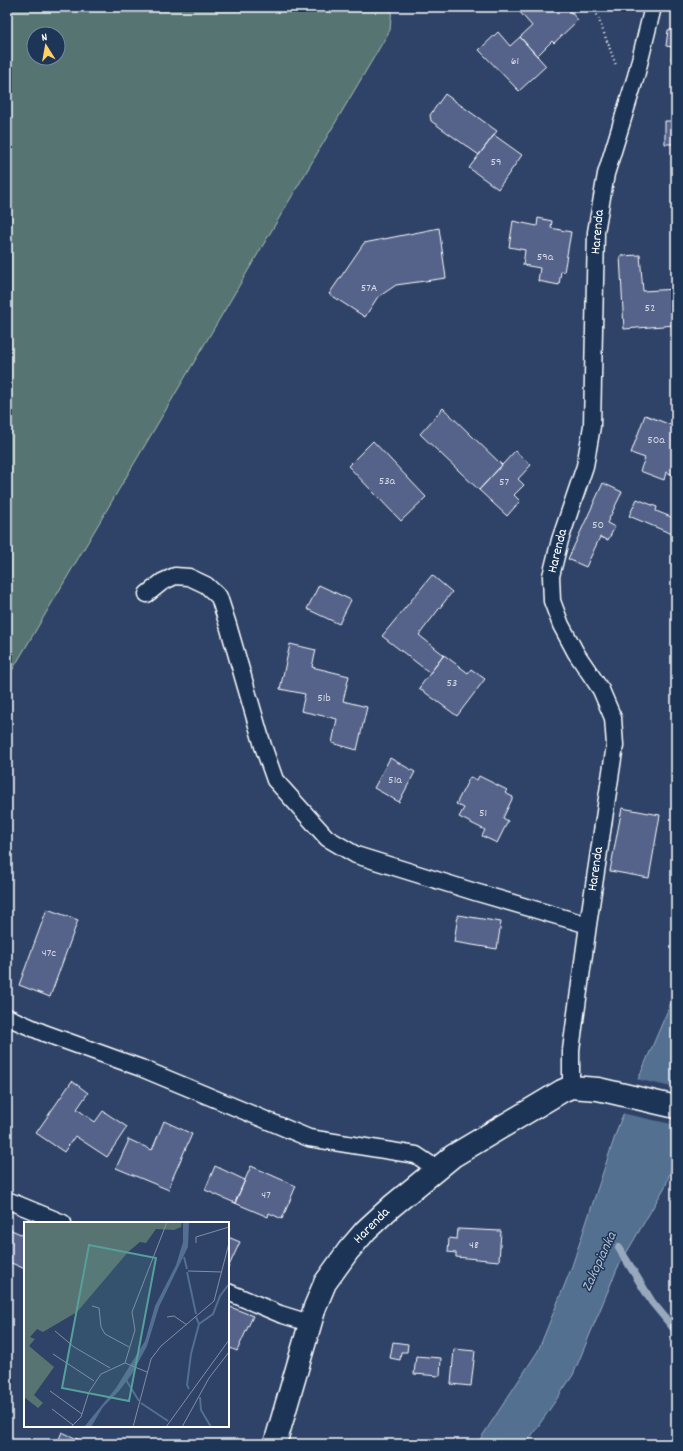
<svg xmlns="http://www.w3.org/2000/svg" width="683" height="1451" viewBox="0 0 683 1451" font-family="Dekko,sans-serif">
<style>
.green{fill:#577472;stroke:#abbab8;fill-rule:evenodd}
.water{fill:#536f91;stroke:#98a9bd}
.pier{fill:#2e4367}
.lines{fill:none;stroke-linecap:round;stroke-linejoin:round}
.stream{stroke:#98a9bd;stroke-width:8}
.building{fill:#54638b;stroke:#fff}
.service-casing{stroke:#fff;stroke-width:19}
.minor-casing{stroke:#fff;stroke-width:25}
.path{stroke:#fff;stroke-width:2.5;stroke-dasharray:1 3;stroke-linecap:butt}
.service{stroke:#1d3557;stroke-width:16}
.minor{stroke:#1d3557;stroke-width:22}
.labels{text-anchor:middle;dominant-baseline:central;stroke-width:3;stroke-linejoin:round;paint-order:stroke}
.number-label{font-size:12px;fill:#d4d8e2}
.street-label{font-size:14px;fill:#fff;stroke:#1d3557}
.water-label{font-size:15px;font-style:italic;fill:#b2bece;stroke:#1d3557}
.inset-river{fill:none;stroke:#536f91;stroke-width:2}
.inset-road{fill:none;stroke:#828ea4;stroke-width:1}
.view{fill:#579f9a;fill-opacity:0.15;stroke:#579f9a;stroke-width:2}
.inset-edge{fill:none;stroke:#fff;stroke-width:2}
</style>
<rect width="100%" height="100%" fill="#2e4367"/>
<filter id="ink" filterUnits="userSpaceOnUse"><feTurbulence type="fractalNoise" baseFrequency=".025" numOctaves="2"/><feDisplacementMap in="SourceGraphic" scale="8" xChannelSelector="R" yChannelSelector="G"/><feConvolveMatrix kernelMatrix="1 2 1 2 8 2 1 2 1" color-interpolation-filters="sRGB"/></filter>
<g filter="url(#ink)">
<path class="green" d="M 7,7 L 392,7 L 390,30 L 7,679 ZM 34,34 L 58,34 L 58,58 L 34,58 Z"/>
<path class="water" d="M 676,991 L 676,1152 L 666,1185 L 617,1269 L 573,1375 L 526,1444 L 477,1444 L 538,1351 L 571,1269 L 619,1124 Z"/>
<path class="pier" d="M 636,1079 L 676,1088 L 676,1125 L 621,1113 Z"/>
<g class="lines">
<path class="stream" d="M 619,1248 L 652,1302 L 676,1331"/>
</g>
<path class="building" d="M 523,7 L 548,7 L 549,8 L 551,7 L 566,7 L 578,20 L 554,43 L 552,41 L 537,56 L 520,37 L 532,26 L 519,11 Z
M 676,19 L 676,61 L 671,60 L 672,47 L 666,46 L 668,30 L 674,30 Z
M 498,32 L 510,46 L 520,37 L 546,66 L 519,91 L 479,50 Z
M 445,94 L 497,131 L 479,155 L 431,121 L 430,115 Z
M 665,121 L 676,121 L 676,144 L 665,144 Z
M 494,135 L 522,155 L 498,189 L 469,168 Z
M 538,218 L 552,221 L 551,228 L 571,232 L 564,272 L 561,271 L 559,285 L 538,281 L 540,268 L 523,265 L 525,250 L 509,247 L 513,221 L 537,226 Z
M 439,228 L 446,278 L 396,285 L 377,298 L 365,317 L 329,294 L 364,243 Z
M 640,255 L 643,291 L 676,289 L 676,325 L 624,329 L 620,256 Z
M 443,408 L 502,465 L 479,490 L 420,434 Z
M 645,415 L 676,427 L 676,476 L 666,472 L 664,480 L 640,471 L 645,458 L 631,453 Z
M 373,441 L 426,497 L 401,521 L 348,466 Z
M 515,451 L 531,465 L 518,479 L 524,485 L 514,495 L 520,501 L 507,516 L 479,490 Z
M 603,483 L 622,492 L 607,523 L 615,527 L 608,540 L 600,537 L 586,567 L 568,559 Z
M 637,499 L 657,507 L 656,511 L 676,519 L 676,523 L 672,534 L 629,516 Z
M 432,575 L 452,592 L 419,635 L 444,655 L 430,673 L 382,636 Z
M 319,585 L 351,600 L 339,624 L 307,609 Z
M 290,644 L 316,650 L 312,667 L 349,676 L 343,701 L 367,707 L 357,750 L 332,743 L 337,719 L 301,711 L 305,694 L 280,689 Z
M 444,655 L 468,673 L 471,669 L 485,679 L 457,716 L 419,688 Z
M 390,758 L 415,772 L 399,802 L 374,788 Z
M 479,776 L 507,790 L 505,793 L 513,797 L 503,818 L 508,821 L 497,843 L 482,836 L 485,830 L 459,817 L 464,808 L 456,804 L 470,777 L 477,780 Z
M 622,808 L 660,815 L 649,878 L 610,871 Z
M 47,909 L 78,920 L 50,997 L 19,985 Z
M 458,915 L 501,922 L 497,949 L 454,942 Z
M 72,1081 L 88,1093 L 77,1109 L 95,1122 L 103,1111 L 127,1127 L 107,1157 L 75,1136 L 64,1152 L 36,1133 Z
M 164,1121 L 192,1134 L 170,1184 L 169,1190 L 116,1168 L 128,1142 L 128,1139 L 152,1150 Z
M 215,1166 L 245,1180 L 235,1203 L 205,1190 Z
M 251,1166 L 296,1186 L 282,1219 L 269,1213 L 268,1217 L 235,1203 Z
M 7,1228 L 25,1236 L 25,1269 L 7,1261 Z
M 458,1229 L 501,1231 L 499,1261 L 456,1257 L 456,1253 L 448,1252 L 449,1238 L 457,1239 Z
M 676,1230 L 676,1244 L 670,1241 Z
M 228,1237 L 240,1242 L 228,1268 Z
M 228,1306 L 253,1316 L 237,1351 L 228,1347 Z
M 393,1342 L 408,1344 L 407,1352 L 401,1352 L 400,1360 L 390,1358 Z
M 454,1349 L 475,1351 L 471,1386 L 451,1384 Z
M 416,1356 L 441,1358 L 440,1376 L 414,1374 Z
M 62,1432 L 88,1444 L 57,1444 Z"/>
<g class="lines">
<g class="service-casing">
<path id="service" d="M 147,594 L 162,582 L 175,576 L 189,577 L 206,585 L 219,597 L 228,625 L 263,746 L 275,780 L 327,838 L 356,855 L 475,892 L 588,925
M 7,1017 L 44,1033 L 141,1068 L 309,1138 L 416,1155 L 437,1169
M 571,1087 L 571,1050 L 588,925 L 615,745 L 613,718 L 601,690 L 576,653 L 561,625 L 552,601 L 551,576 L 560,540 L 585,466 L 592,426 L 596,232 L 606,174 L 636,76 L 653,7
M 7,1200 L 63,1223
M 228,1292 L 280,1314 L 309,1323"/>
</g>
<g class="minor-casing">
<path id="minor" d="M 275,1444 L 315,1307 L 325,1283 L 348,1251 L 366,1230 L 392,1206 L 453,1156 L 562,1091 L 571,1087 L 598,1089 L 676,1107"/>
</g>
<path class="path" d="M 594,7 L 616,65"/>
<use href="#service" class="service"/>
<use href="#minor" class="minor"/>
</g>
</g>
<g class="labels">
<g class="number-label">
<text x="515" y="61">61</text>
<text x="496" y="162">59</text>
<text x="545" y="257">59a</text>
<text x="369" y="288">57A</text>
<text x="650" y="308">52</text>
<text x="656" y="440">50a</text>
<text x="387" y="481">53a</text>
<text x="504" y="482">57</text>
<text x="598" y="525">50</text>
<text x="452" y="683">53</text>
<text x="324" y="698">51b</text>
<text x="395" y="780">51a</text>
<text x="483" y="813">51</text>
<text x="49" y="953">47c</text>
<text x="266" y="1195">47</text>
<text x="474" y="1245">48</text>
</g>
<g class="street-label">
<text transform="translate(598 232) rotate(-85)">Harenda</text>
<text transform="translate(558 551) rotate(-76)">Harenda</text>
<text transform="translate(596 869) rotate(-82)">Harenda</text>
<text transform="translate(372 1226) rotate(-45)">Harenda</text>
</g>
<g class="water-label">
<text transform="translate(600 1262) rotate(-65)">Zakopianka</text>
</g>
</g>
<g transform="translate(24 1222)">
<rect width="205" height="205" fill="#2e4367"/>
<path d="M 0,0 L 158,0 L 157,5 L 150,8 L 132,7 L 122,21 L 116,20 L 104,30 L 53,90 L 19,110 L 13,107 L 6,115 L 11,117 L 5,124 L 30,145 L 10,173 L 19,181 L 14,186 L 0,175 Z" fill="#577472"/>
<path d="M 159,0 L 165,0 L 164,25 L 135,85 L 123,124 L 108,152 L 95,169 L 79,185 L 67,205 L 60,205 L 92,166 L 121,119 L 131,84 L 152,43 L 159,20 Z" fill="#536f91"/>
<path class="inset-river" d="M 160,35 L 163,47M 163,50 L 172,92M 175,102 L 189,92 L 196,74 L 205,62M 102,158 L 115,179M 165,167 L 163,163 L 167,132 L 175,102 L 172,95M 176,175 L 177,188 L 187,205M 117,181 L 144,199"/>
<path class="inset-road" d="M 172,21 L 172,15 L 205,5M 164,49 L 198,50M 68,84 L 75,86 L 77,105 L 81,112 L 105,125M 143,95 L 150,94 L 163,103M 31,109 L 50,125 L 86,146M 29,132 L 70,159M 101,141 L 111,108 L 108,90 L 143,0M 26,169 L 58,192M 28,187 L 49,203M 47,205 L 57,195 L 65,170 L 77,152 L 101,141 L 123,150M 109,205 L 127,137 L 137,124 L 190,79 L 205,21M 142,205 L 205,118M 158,205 L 185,156 L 205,130"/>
<path class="view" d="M 65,23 L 132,36 L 105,179 L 38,166 Z"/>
<rect width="205" height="205" class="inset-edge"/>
</g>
<rect width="683" height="1451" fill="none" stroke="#1d3557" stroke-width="24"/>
<rect x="12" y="12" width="659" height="1427" fill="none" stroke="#fff" stroke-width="1.5" filter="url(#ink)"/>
<g transform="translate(46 46) rotate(349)"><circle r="19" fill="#1d3557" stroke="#77869a"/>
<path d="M0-3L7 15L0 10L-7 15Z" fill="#ffd166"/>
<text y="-6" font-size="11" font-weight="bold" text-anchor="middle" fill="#ffffff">N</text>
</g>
</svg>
